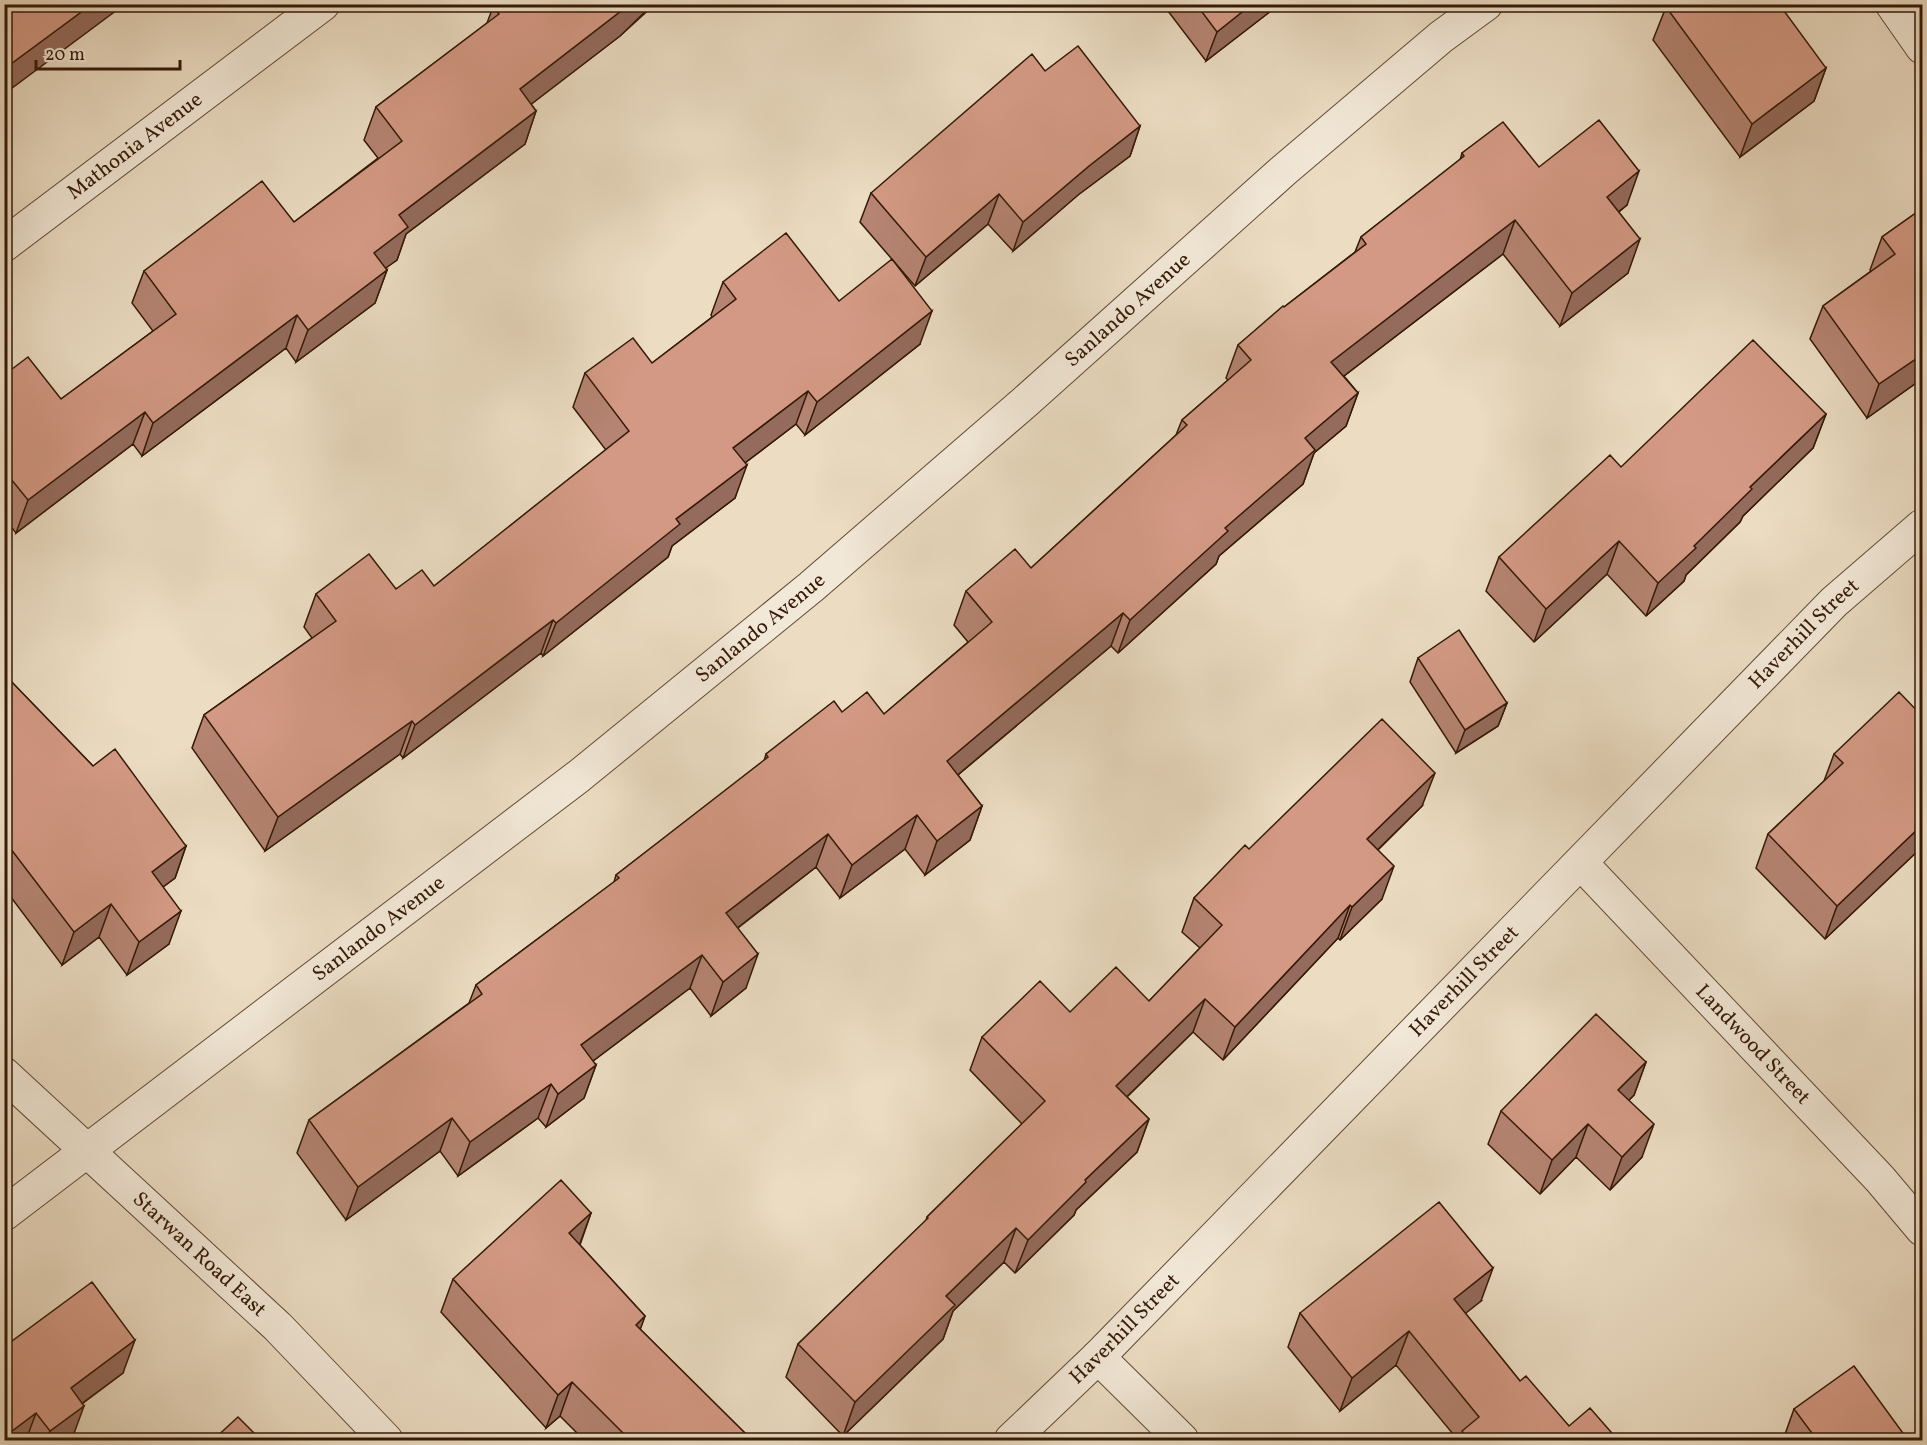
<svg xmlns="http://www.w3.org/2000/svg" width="1927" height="1445" viewBox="0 0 1927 1445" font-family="Vollkorn,serif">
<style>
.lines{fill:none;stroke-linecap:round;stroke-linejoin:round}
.minor-casing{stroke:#624a36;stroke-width:35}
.minor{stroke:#f2e8d7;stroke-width:33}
.wall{fill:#b58472;stroke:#351a07;stroke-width:1.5}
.shaded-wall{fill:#946b5c;stroke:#351a07;stroke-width:1.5}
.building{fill:#d39984;stroke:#351a07;stroke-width:1.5}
.labels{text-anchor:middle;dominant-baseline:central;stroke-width:5;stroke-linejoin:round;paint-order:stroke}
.street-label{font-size:21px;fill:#351a07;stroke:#f2e8d7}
</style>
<rect width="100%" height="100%" fill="#ebdcc2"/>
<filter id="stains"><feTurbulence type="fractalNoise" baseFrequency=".00333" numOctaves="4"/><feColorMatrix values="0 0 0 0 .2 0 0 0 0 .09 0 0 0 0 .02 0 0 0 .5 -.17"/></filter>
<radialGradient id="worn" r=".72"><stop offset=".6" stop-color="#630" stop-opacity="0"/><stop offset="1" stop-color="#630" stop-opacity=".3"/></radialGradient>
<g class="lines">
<g class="minor-casing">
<g id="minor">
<path d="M 1892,4 L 1922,47"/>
<path id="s1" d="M 4,245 L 323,4"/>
<path id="s2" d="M 1581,863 L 1880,1179 L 1922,1229"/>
<path id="s3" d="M 4,1074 L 278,1327 L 386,1440"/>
<path id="s4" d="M 4,1214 L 579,776 L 811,587 L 1025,402 L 1283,171 L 1441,37 L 1486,4"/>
<path d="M 1098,1357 L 1182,1440"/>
<path id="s5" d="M 1011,1440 L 1098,1357 L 1834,602 L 1922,526"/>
</g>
</g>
<use href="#minor" class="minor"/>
</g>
<path class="wall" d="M 1170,4 L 1280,4 L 1206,61 L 1168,11 Z
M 653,6 L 620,36 L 531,104 L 536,111 L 525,144 L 406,234 L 397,260 L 385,268 L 387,270 L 375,303 L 296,362 L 286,348 L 142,456 L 133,444 L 16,533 L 4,518 L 4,375 L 61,399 L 153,331 L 132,303 L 144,271 L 294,222 L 378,158 L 364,140 L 376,107 L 487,23 L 493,7 Z
M 1666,7 L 1826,68 L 1814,101 L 1740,157 L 1653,40 Z
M 1140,126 L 1130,156 L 1078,195 L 1013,251 L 988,224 L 915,286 L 860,222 L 871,193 Z
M 1462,153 L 1539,167 L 1627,205 L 1619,212 L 1628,273 L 1560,326 L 1503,254 L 1344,376 L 1358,393 L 1346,426 L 1314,453 L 1303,484 L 1219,556 L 1216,564 L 1118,653 L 1111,646 L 958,775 L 982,806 L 970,840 L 925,875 L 905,849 L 840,898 L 816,867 L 738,928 L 746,988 L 711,1016 L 690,988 L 593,1061 L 596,1065 L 584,1098 L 546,1127 L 538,1118 L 458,1176 L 440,1151 L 346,1220 L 297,1153 L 309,1120 L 469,1003 L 476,985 L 614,882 L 616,875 L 764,761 L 766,754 L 842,712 L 884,714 L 968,642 L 954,625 L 966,591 L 1031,568 L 1176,435 L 1182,420 L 1228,380 L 1226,378 L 1238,345 L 1284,307 L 1355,252 L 1361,237 L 1460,160 Z
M 1923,208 L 1923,378 L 1867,418 L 1810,339 L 1823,306 L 1871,271 L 1870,270 L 1882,237 Z
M 723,282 L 839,301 L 920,344 L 805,435 L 796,424 L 745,463 L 735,498 L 672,546 L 668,557 L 543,656 L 541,653 L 403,758 L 400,754 L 265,851 L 192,748 L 204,715 L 312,638 L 304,627 L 316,594 L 434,586 L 606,450 L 573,407 L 585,373 L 652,363 L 712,317 L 711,315 Z
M 1826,414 L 1813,448 L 1743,516 L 1740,522 L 1686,575 L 1684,581 L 1646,616 L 1607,574 L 1534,642 L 1486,591 L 1499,557 L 1621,467 Z
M 1418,658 L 1507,703 L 1498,726 L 1456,753 L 1410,682 Z
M 4,674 L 93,766 L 186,846 L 175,878 L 163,887 L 169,944 L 127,975 L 99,937 L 62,965 L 4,888 Z
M 1923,717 L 1923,846 L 1825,939 L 1756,868 L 1768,834 L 1824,781 L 1834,754 Z
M 1422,806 L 1378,850 L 1382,899 L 1340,940 L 1338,938 L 1223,1060 L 1193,1032 L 1127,1097 L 1149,1119 L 1137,1152 L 1076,1210 L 1074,1215 L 1015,1273 L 1004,1262 L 953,1311 L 943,1339 L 843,1436 L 786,1377 L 798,1344 L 926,1221 L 927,1217 L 1022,1124 L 970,1070 L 982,1037 L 1070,1012 L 1149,1001 L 1200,948 L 1182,932 L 1194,898 L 1249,849 Z
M 1923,1005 L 1923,1022 L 1918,1017 Z
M 1646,1062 L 1634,1095 L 1629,1100 L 1642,1157 L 1610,1190 L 1576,1157 L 1540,1194 L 1488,1144 L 1501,1111 Z
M 591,1213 L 580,1245 L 645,1316 L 640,1329 L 752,1440 L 584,1440 L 560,1416 L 546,1428 L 441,1312 L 453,1279 Z
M 1481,1301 L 1465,1313 L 1520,1381 L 1569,1426 L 1618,1440 L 1458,1440 L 1396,1365 L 1340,1411 L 1288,1347 L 1300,1313 Z
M 4,1347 L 123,1373 L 82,1404 L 72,1439 L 70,1440 L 4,1440 Z
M 1794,1409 L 1908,1440 L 1783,1440 Z"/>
<path class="shaded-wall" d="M 92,4 L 125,4 L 4,94 L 4,69 Z
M 630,4 L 653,4 L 620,36 L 508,122 L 520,89 Z
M 1252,4 L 1280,4 L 1206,61 L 1217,32 Z
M 1826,68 L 1814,101 L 1740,157 L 1752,124 Z
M 536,111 L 525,144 L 406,234 L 397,260 L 362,285 L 374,253 L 399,215 Z
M 1140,126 L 1130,156 L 1078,195 L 1013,251 L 1023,222 L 1089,166 Z
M 1639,171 L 1627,205 L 1595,230 L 1607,197 Z
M 999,194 L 988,224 L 915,286 L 926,257 Z
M 1515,220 L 1503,254 L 1319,395 L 1331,362 Z
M 1640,239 L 1628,273 L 1560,326 L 1572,293 Z
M 387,270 L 375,303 L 296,362 L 308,330 Z
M 932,311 L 920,344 L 805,435 L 817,402 Z
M 297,315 L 286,348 L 142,456 L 153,423 Z
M 1923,354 L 1923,378 L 1867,418 L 1879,384 Z
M 808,391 L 796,424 L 721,481 L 733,448 Z
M 1358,393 L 1346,426 L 1314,453 L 1303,484 L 1219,556 L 1216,564 L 1118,653 L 1130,620 L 1225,528 L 1305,438 Z
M 145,412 L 133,444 L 16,533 L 28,500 Z
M 1826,414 L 1813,448 L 1743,516 L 1740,522 L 1686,575 L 1684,581 L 1646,616 L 1658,583 L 1750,487 Z
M 747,465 L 735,498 L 672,546 L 668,557 L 543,656 L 556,623 L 676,519 Z
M 11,479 L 4,497 L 4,484 Z
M 1619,541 L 1607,574 L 1534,642 L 1546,609 Z
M 1123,613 L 1111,646 L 935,794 L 947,761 Z
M 553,620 L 541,653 L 403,758 L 415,725 Z
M 1507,703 L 1498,726 L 1456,753 L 1465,730 Z
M 412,721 L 400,754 L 265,851 L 278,817 Z
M 1435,773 L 1422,806 L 1355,872 L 1367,839 Z
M 982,806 L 970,840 L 925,875 L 937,841 Z
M 917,815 L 905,849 L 840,898 L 852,865 Z
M 1923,824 L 1923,846 L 1825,939 L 1837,906 Z
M 828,834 L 816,867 L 714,946 L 726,913 Z
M 186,846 L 175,878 L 140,904 L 152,872 Z
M 1394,866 L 1382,899 L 1340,940 L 1352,907 Z
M 111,904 L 99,937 L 62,965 L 74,932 Z
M 1350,905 L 1338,938 L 1223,1060 L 1235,1027 Z
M 181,911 L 169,944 L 127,975 L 139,942 Z
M 758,954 L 746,988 L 711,1016 L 723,982 Z
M 702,955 L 690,988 L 569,1079 L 581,1045 Z
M 1205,999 L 1193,1032 L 1104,1119 L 1116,1086 Z
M 1646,1062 L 1634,1095 L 1606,1123 L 1618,1090 Z
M 596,1065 L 584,1098 L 546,1127 L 558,1094 Z
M 551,1084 L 538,1118 L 458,1176 L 470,1142 Z
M 452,1118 L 440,1151 L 346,1220 L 358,1187 Z
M 1149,1119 L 1137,1152 L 1076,1210 L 1074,1215 L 1015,1273 L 1028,1240 L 1085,1180 Z
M 1588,1124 L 1576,1157 L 1540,1194 L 1552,1160 Z
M 1654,1124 L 1642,1157 L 1610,1190 L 1622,1157 Z
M 591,1213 L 579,1246 L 569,1233 Z
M 1016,1228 L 1004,1262 L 953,1311 L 943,1339 L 843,1436 L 855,1402 L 946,1296 Z
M 1493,1268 L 1481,1301 L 1442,1332 L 1454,1299 Z
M 645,1316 L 633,1350 L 636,1325 Z
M 1409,1331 L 1396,1365 L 1340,1411 L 1352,1378 Z
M 135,1340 L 123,1373 L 58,1421 L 71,1388 Z
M 572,1382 L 560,1416 L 546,1428 L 558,1395 Z
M 84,1406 L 72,1439 L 70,1440 L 46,1440 L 50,1431 Z
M 36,1413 L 26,1440 L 6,1440 L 8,1434 Z"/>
<path class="building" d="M 4,4 L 92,4 L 4,69 Z
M 496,4 L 630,4 L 520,89 L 536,111 L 399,215 L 408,227 L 374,253 L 387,270 L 308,330 L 297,315 L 153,423 L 145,412 L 28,500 L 11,479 L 4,484 L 4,375 L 28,357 L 61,399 L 176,314 L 144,271 L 262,181 L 294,222 L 402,141 L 376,107 L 499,14 L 493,7 Z
M 1196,4 L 1252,4 L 1217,32 Z
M 1668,4 L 1779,4 L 1826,68 L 1752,124 L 1666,7 Z
M 1078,46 L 1140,126 L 1089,166 L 1023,222 L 999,194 L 926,257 L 871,193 L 1032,54 L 1045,71 Z
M 1599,120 L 1639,171 L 1607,197 L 1640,239 L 1572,293 L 1515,220 L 1331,362 L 1358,393 L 1305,438 L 1315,450 L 1225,528 L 1228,531 L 1130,620 L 1123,613 L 947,761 L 982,806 L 937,841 L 917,815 L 852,865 L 828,834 L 726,913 L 758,954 L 723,982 L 702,955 L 581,1045 L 596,1065 L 558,1094 L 551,1084 L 470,1142 L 452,1118 L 358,1187 L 309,1120 L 482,994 L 476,985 L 619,878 L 616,875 L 768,757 L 766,754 L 834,701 L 842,712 L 867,692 L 884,714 L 992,622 L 966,591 L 1015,549 L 1031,568 L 1187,425 L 1182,420 L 1251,360 L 1238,345 L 1283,306 L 1284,307 L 1366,244 L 1361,237 L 1464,156 L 1462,153 L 1503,122 L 1539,167 Z
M 1923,208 L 1923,354 L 1879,384 L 1823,306 L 1895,254 L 1882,237 Z
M 786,233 L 839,301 L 892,259 L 932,311 L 817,402 L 808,391 L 733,448 L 747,465 L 676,519 L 680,524 L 556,623 L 553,620 L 415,725 L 412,721 L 278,817 L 204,715 L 336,621 L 316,594 L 369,554 L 396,589 L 422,570 L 434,586 L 629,431 L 585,373 L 633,338 L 652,363 L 736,299 L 723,282 Z
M 1753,340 L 1826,414 L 1750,487 L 1752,489 L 1694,546 L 1696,548 L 1658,583 L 1619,541 L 1546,609 L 1499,557 L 1610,455 L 1621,467 Z
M 1459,630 L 1507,703 L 1465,730 L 1418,658 Z
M 4,674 L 93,766 L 115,749 L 186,846 L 152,872 L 181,911 L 139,942 L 111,904 L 74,932 L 4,840 Z
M 1899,692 L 1923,717 L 1923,824 L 1837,906 L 1768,834 L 1843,763 L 1834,754 Z
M 1382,719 L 1435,773 L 1367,839 L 1394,866 L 1352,907 L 1350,905 L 1235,1027 L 1205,999 L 1116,1086 L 1149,1119 L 1085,1180 L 1086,1182 L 1028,1240 L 1016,1228 L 946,1296 L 955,1305 L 855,1402 L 798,1344 L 928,1218 L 927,1217 L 1045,1101 L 982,1037 L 1040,981 L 1070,1012 L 1116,967 L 1149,1001 L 1222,925 L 1194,898 L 1245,845 L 1249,849 Z
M 1596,1014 L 1646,1062 L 1618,1090 L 1654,1124 L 1622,1157 L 1588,1124 L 1552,1160 L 1501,1111 Z
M 561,1180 L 591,1213 L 569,1233 L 645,1316 L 636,1325 L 752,1440 L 630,1440 L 572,1382 L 558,1395 L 453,1279 Z
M 1439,1202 L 1493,1268 L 1454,1299 L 1520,1381 L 1526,1376 L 1569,1426 L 1590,1408 L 1618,1440 L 1470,1440 L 1462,1431 L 1479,1417 L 1409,1331 L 1352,1378 L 1300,1313 Z
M 92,1282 L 135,1340 L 71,1388 L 84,1406 L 50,1431 L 36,1413 L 8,1434 L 4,1430 L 4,1347 Z
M 1854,1366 L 1908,1440 L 1817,1440 L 1794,1409 Z
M 238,1417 L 261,1440 L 213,1440 Z"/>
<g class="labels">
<g class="street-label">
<text stroke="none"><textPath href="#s1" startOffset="164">Mathonia Avenue</textPath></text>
<text stroke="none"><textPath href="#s4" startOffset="1443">Sanlando Avenue</textPath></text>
<text stroke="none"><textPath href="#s4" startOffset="957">Sanlando Avenue</textPath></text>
<text stroke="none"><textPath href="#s5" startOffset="1131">Haverhill Street</textPath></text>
<text stroke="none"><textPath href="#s4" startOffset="471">Sanlando Avenue</textPath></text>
<text stroke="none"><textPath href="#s5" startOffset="645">Haverhill Street</textPath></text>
<text stroke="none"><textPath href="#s2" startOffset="250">Landwood Street</textPath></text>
<text stroke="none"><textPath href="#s3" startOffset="266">Starwan Road East</textPath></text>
<text stroke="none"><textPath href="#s5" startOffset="159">Haverhill Street</textPath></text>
</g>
</g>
<rect width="1927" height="1445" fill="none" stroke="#ebdcc2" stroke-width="24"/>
<rect x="6" y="6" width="1915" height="1433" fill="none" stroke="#351a07" stroke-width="3"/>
<rect x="12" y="12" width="1903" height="1421" fill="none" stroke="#351a07" stroke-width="1.5"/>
<path d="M36 60v9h144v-9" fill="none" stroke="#351a07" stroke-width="3"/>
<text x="45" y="60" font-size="18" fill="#351a07" stroke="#f2e8d7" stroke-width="4.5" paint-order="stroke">20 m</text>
<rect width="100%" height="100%" filter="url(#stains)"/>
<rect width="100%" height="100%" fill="url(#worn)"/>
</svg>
